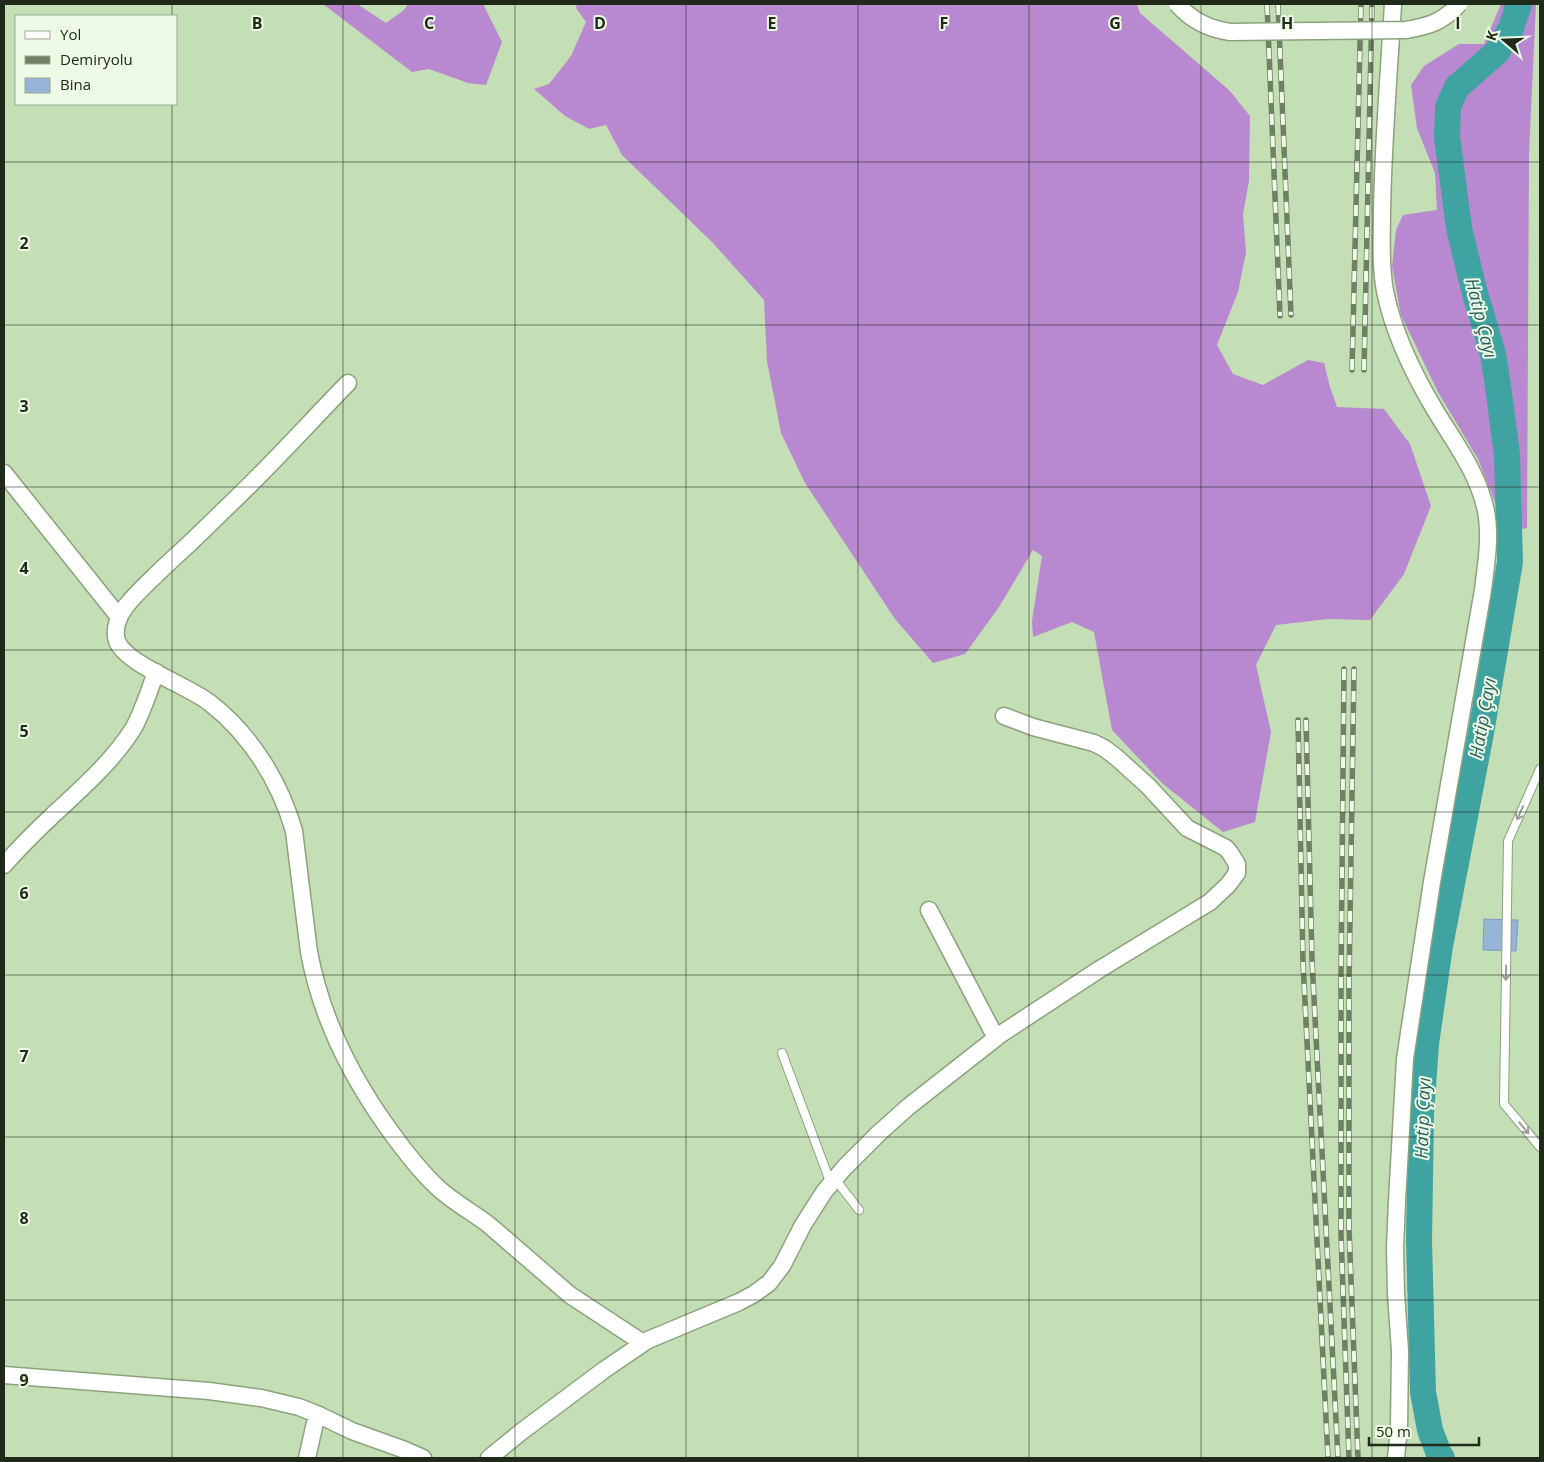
<svg xmlns="http://www.w3.org/2000/svg" width="1544" height="1462" viewBox="0 0 1544 1462" font-family="'Open Sans',sans-serif">
<style>
.forest{fill:#b888d0}
.lines{fill:none;stroke-linecap:round;stroke-linejoin:round}
.river{stroke:#3fa3a2;stroke-width:26}
.building{fill:#96b3d8;stroke:#809dc0}
.lane-casing{stroke:#8ba37c;stroke-width:10}
.street-casing{stroke:#8ba37c;stroke-width:19}
.lane{stroke:#fff;stroke-width:8}
.street{stroke:#fff;stroke-width:16}
.rail-casing{stroke:#6f8064;stroke-width:5.5}
.rail{stroke:#edfae5;stroke-width:4;stroke-dasharray:11;stroke-linecap:butt}
.street-bridge-casing{stroke:#8ba37c;stroke-width:19;stroke-linecap:butt}
.street-bridge{stroke:#fff;stroke-width:16}
.oneway{stroke:#9b9f98}
.grid{fill:none;stroke:#202a1a;stroke-width:1;stroke-opacity:0.55}
.labels{text-anchor:middle;dominant-baseline:central;stroke-width:4;stroke-linejoin:round;paint-order:stroke}
.water-label{font-size:18px;font-style:italic;fill:#28605f;stroke:#edfae5}
.grid-label{font-size:16px;text-anchor:middle;font-weight:bold;fill:#202a1a;stroke:#edfae5;stroke-width:4;stroke-linejoin:round;paint-order:stroke}
</style>
<rect width="100%" height="100%" fill="#c4deb5"/>
<path class="forest" d="M 323,4 L 357,4 L 386,23 L 404,10 L 408,4 L 483,4 L 502,42 L 486,85 L 468,83 L 429,69 L 412,72 Z
M 577,4 L 1137,4 L 1140,13 L 1230,91 L 1250,116 L 1249,181 L 1243,214 L 1246,252 L 1238,292 L 1217,345 L 1233,374 L 1263,385 L 1308,360 L 1324,363 L 1330,387 L 1337,407 L 1384,409 L 1410,444 L 1431,506 L 1404,574 L 1370,620 L 1328,619 L 1276,625 L 1256,665 L 1271,732 L 1255,822 L 1223,832 L 1162,783 L 1112,730 L 1094,632 L 1072,622 L 1033,637 L 1032,621 L 1042,556 L 1033,550 L 999,607 L 965,654 L 933,663 L 895,619 L 805,483 L 781,433 L 767,361 L 764,300 L 712,242 L 622,155 L 606,125 L 589,129 L 565,116 L 534,89 L 549,84 L 571,56 L 586,22 L 576,8 Z
M 1501,4 L 1536,4 L 1529,153 L 1527,528 L 1516,530 L 1501,517 L 1478,459 L 1438,392 L 1401,315 L 1392,267 L 1396,230 L 1403,215 L 1437,210 L 1435,173 L 1417,128 L 1411,85 L 1424,66 L 1459,44 L 1484,44 Z"/>
<g class="lines">
<path class="river" d="M 1442,1458 L 1439,1454 L 1430,1430 L 1423,1392 L 1419,1240 L 1421,1114 L 1426,1044 L 1440,946 L 1481,733 L 1510,562 L 1507,455 L 1498,386 L 1493,354 L 1474,290 L 1459,228 L 1447,137 L 1448,107 L 1457,87 L 1497,52 L 1511,28 L 1519,4"/>
</g>
<path class="building" d="M 1484,919 L 1518,920 L 1516,951 L 1483,950 Z"/>
<g class="lines">
<g class="lane-casing">
<path id="lane" d="M 1540,769 L 1508,841 L 1504,1104 L 1540,1147
M 782,1053 L 831,1184
M 835,1179 L 859,1210"/>
</g>
<g class="street-casing">
<path id="street" d="M 1393,4 C 1389,73 1383,143 1382,212 C 1382,238 1380,265 1385,291 C 1393,331 1414,375 1435,410 C 1454,442 1478,472 1486,511 C 1491,537 1486,564 1483,590 L 1432,882 L 1405,1059 L 1397,1201 L 1395,1248 L 1396,1293 L 1400,1351 L 1399,1428 L 1396,1458
M 348,383 C 307,425 267,470 224,510 C 204,530 184,549 163,568 C 151,580 137,592 126,606 C 119,615 113,629 117,641 C 125,664 189,686 210,703 C 251,735 280,782 294,831 L 309,952 C 321,1017 350,1075 388,1128 C 403,1149 418,1169 437,1187 C 453,1202 472,1212 489,1225 L 570,1295 L 643,1343
M 4,473 L 119,617
M 4,865 C 19,848 36,831 52,816 C 81,789 112,762 133,729 C 143,711 149,691 156,672
M 929,910 L 996,1038
M 4,1375 L 209,1391 L 261,1398 L 299,1407 L 319,1415 L 352,1431 L 405,1450 L 423,1458
M 307,1458 L 317,1414
M 489,1458 L 521,1432 L 604,1370 L 648,1340 L 739,1302 L 754,1294 L 769,1283 L 782,1266 L 803,1225 L 824,1192 L 844,1168 L 879,1133 L 908,1107 L 1001,1034 L 1100,969 L 1210,902 L 1228,885 L 1237,873 L 1237,864 L 1230,853 L 1226,848 L 1187,828 L 1148,786 L 1116,757 L 1104,748 L 1094,743 L 1033,727 L 1004,716"/>
</g>
<use href="#lane" class="lane"/>
<use href="#street" class="street"/>
<g class="rail-casing">
<path id="rail" d="M 1267,4 L 1280,316
M 1278,4 L 1291,315
M 1352,370 L 1361,4
M 1364,370 L 1372,4
M 1344,669 L 1341,977 L 1341,1235 L 1349,1458
M 1354,669 L 1349,984 L 1349,1228 L 1358,1458
M 1298,720 L 1303,962 L 1328,1458
M 1306,720 L 1312,960 L 1338,1458"/>
</g>
<use href="#rail" class="rail"/>
<g class="street-bridge-casing">
<path id="street-bridge" d="M 1177,4 C 1191,20 1209,29 1230,32 L 1406,30 C 1429,26 1443,22 1459,4"/>
</g>
<use href="#street-bridge" class="street-bridge"/>
</g>
<defs><path id="oneway-shaft" d="M-6 0H5M1.5-3L5.5 0L1.5 3" fill="none" stroke-width="1.6" stroke-linecap="round" stroke-linejoin="round" transform="scale(1.25)"/></defs>
<g class="oneway">
<use href="#oneway-shaft" transform="translate(1520 813) rotate(114)"/>
<use href="#oneway-shaft" transform="translate(1506 973) rotate(91)"/>
<use href="#oneway-shaft" transform="translate(1524 1128) rotate(50)"/>
</g>
<path class="grid" d="M 172,4 L 172,16M 343,4 L 343,1458M 515,4 L 515,1458M 686,4 L 686,1458M 858,4 L 858,1458M 1029,4 L 1029,1458M 1201,4 L 1201,1458M 1372,4 L 1372,1458M 172,104 L 172,1458M 4,162 L 1540,162M 4,325 L 1540,325M 4,487 L 1540,487M 4,650 L 1540,650M 4,812 L 1540,812M 4,975 L 1540,975M 4,1137 L 1540,1137M 4,1300 L 1540,1300"/>
<g class="labels">
<g class="water-label">
<text transform="translate(1482 318) rotate(76)">Hatip Çayı</text>
<text transform="translate(1482 718) rotate(-80)">Hatip Çayı</text>
<text transform="translate(1422 1118) rotate(-88)">Hatip Çayı</text>
</g>
</g>
<g class="grid-label">
<text x="257" y="29">B</text>
<text x="429" y="29">C</text>
<text x="600" y="29">D</text>
<text x="772" y="29">E</text>
<text x="944" y="29">F</text>
<text x="1115" y="29">G</text>
<text x="1287" y="29">H</text>
<text x="1458" y="29">I</text>
<text x="24" y="249">2</text>
<text x="24" y="412">3</text>
<text x="24" y="574">4</text>
<text x="24" y="737">5</text>
<text x="24" y="899">6</text>
<text x="24" y="1062">7</text>
<text x="24" y="1224">8</text>
<text x="24" y="1386">9</text>
</g>
<rect width="1544" height="1462" fill="none" stroke="#202a1a" stroke-width="10"/>
<rect x="15" y="15" width="162" height="90" fill="#edfae5" stroke="#9ba794"/>
<rect x="25" y="31" width="25" height="8" fill="#ffffff" stroke="#9ba794"/>
<text x="60" y="40" font-size="15" fill="#202a1a">Yol</text>
<rect x="25" y="56" width="25" height="8" fill="#6f8064" stroke="#9ba794"/>
<text x="60" y="65" font-size="15" fill="#202a1a">Demiryolu</text>
<rect x="25" y="78" width="25" height="15" fill="#96b3d8" stroke="#9ba794"/>
<text x="60" y="90" font-size="15" fill="#202a1a">Bina</text>
<g transform="translate(1504 40) rotate(289)" stroke="#edfae5" stroke-width="4" paint-order="stroke">
<path d="M0-4L9 19L0 12L-9 19Z" fill="#202a1a"/>
<text y="-8" font-size="14" font-weight="bold" text-anchor="middle" fill="#202a1a">K</text>
</g>
<path d="M1369 1437v8h110v-8" fill="none" stroke="#202a1a" stroke-width="2.5"/>
<text x="1376" y="1437" font-size="15" fill="#202a1a" stroke="#edfae5" stroke-width="4" paint-order="stroke">50 m</text>
</svg>
